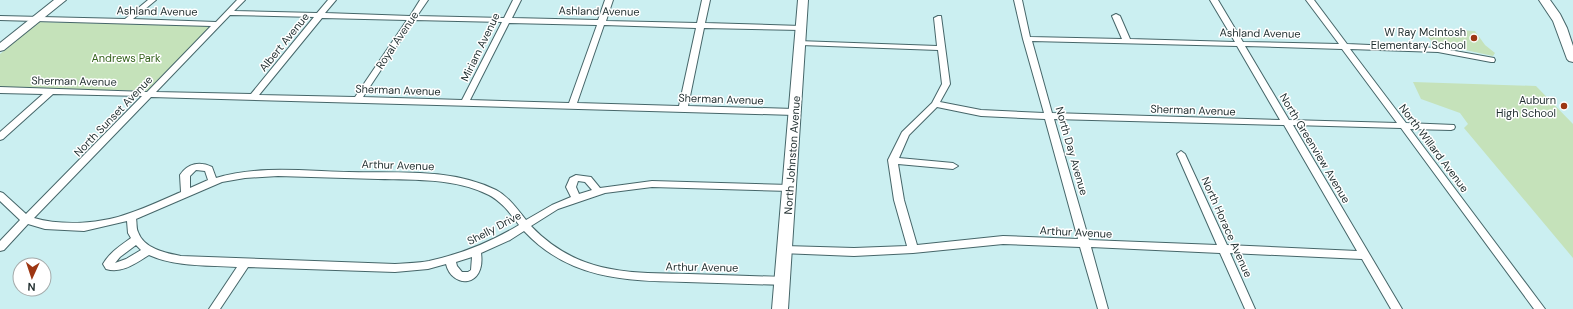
<svg xmlns="http://www.w3.org/2000/svg" width="1573" height="309" viewBox="0 0 1573 309" font-family="'DM Sans',sans-serif">
<style>
.green{fill:#c5e2ba}
.lines{fill:none;stroke-linecap:round;stroke-linejoin:round}
.street-casing{stroke:#466669;stroke-width:2}
.secondary-casing{stroke:#466669;stroke-width:2}
.street{fill:#fff;fill-rule:evenodd}
.secondary{fill:#fff;fill-rule:evenodd}
.poi-dot{fill:#9d3612;stroke:#fff;stroke-width:1.5}
.labels{text-anchor:middle;dominant-baseline:central;stroke-width:3;stroke-linejoin:round;paint-order:stroke}
.street-label{font-size:11px;fill:#1f2d2e;stroke:#fff}
.poi-label{font-size:11px;fill:#1f2d2e;stroke:#fff;text-anchor:end}
.park-label{font-size:11px;fill:#36631e;stroke:#fff}
</style>
<rect width="100%" height="100%" fill="#cbeff1"/>
<path class="green" d="M 39,22 L 207,26 L 209,28 L 149,89 L 146,91 L 0,88 L 0,54 Z
M 1456,30 L 1475,31 L 1485,45 L 1495,53 L 1493,56 L 1433,43 L 1428,37 L 1459,37 Z
M 1413,82 L 1536,86 L 1573,124 L 1573,258 L 1464,128 L 1468,124 L 1460,113 L 1421,99 Z"/>
<g class="lines">
<g class="street-casing">
<path id="street" d="M 148,0 L 156,0 L 133,19 L 216,22 L 237,0 L 245,0 L 234,11 L 317,13 L 328,0 L 336,0 L 325,13 L 410,16 L 420,0 L 428,0 L 417,16 L 504,18 L 513,0 L 521,0 L 512,18 L 598,20 L 605,0 L 613,0 L 606,21 L 697,23 L 702,0 L 710,0 L 705,23 L 801,26 L 805,28 L 801,30 L 704,28 L 688,106 L 794,109 L 798,112 L 794,115 L 151,97 L 34,218 C 62,226 102,224 130,213 C 148,207 164,199 181,192 L 180,175 C 188,163 200,161 212,167 L 216,178 C 259,165 305,171 349,172 C 397,173 452,168 496,190 C 509,197 517,209 526,220 L 552,205 L 571,197 L 566,187 L 570,178 L 576,175 L 591,177 L 600,188 L 652,181 L 790,185 L 795,188 L 790,191 L 652,187 L 605,193 L 558,209 L 531,226 C 577,274 627,273 689,274 C 720,275 752,276 783,277 L 787,278 L 788,281 L 787,284 L 783,285 C 751,284 718,283 686,282 C 624,281 569,279 524,231 L 510,240 L 481,253 C 486,288 452,289 446,264 L 428,269 L 395,272 L 248,267 L 220,309 L 209,309 L 237,267 C 207,265 176,267 149,255 C 136,263 122,274 106,269 L 103,264 C 110,252 120,246 131,238 L 128,233 L 127,221 L 84,231 L 45,229 L 28,224 L 4,250 L 0,251 L 0,241 L 20,220 L 0,201 L 0,192 L 3,193 L 26,214 L 142,96 L 53,94 L 3,139 L 0,140 L 0,132 L 43,94 L 0,93 L 0,87 L 147,92 L 211,26 L 0,20 L 0,16 L 125,19 ZM 230,15 L 314,17 L 251,94 L 156,92 ZM 322,18 L 407,20 L 355,97 L 259,95 ZM 414,20 L 502,22 L 462,100 L 363,97 ZM 509,23 L 597,25 L 569,103 L 470,100 ZM 604,25 L 696,28 L 679,106 L 577,103 ZM 196,170 L 205,171 L 208,180 L 190,188 L 190,176 ZM 278,176 C 311,177 345,178 378,179 C 415,180 455,178 489,195 C 502,202 510,213 519,225 C 491,242 461,254 429,261 C 418,263 406,263 395,264 L 181,256 C 166,253 144,249 138,232 C 136,228 137,223 136,219 L 222,182 L 245,178 ZM 578,181 L 585,182 L 592,190 L 579,194 L 576,187 ZM 136,245 L 141,250 L 126,259 L 115,263 L 120,257 ZM 472,257 L 471,270 L 468,272 L 462,272 L 457,266 L 456,262 Z
M 1014,0 L 1022,0 L 1030,37 L 1122,39 L 1112,16 L 1116,14 L 1120,16 L 1130,39 L 1235,42 L 1210,0 L 1218,0 L 1243,42 L 1339,44 L 1306,0 L 1314,0 L 1347,44 L 1438,48 L 1494,58 L 1495,60 L 1494,62 L 1491,62 L 1438,52 L 1350,49 L 1406,123 L 1454,125 L 1455,127 L 1454,129 L 1451,130 L 1410,129 L 1545,309 L 1534,309 L 1401,128 L 1293,125 L 1402,309 L 1391,309 L 1362,259 L 1230,253 L 1255,309 L 1245,309 L 1220,253 L 1091,247 L 1108,309 L 1098,309 L 1080,247 L 1003,244 L 913,253 L 854,256 L 781,253 L 780,250 L 781,247 L 785,246 L 854,248 L 907,246 L 894,200 L 888,160 L 902,132 L 932,103 L 942,84 L 938,50 L 801,45 L 797,43 L 798,41 L 937,46 L 934,18 L 938,16 L 941,16 L 950,84 L 940,102 L 981,110 L 1044,113 L 1023,39 ZM 1032,41 L 1237,46 L 1280,120 L 1052,113 ZM 1245,46 L 1342,49 L 1397,123 L 1289,120 ZM 937,107 L 981,116 L 1045,119 L 1078,239 L 1003,236 L 917,245 L 904,200 L 898,164 L 953,169 L 958,166 L 953,163 L 899,158 L 909,135 ZM 1054,119 L 1284,125 L 1357,251 L 1227,245 L 1185,154 L 1181,151 L 1177,154 L 1217,245 L 1089,240 Z"/>
</g>
<g class="secondary-casing">
<path id="secondary" d="M 54,0 L 66,0 L 4,50 L 0,51 L 0,43 Z
M 798,0 L 808,0 L 788,309 L 772,309 Z
M 1539,0 L 1550,0 L 1560,14 L 1567,28 L 1573,46 L 1573,62 L 1569,61 L 1567,59 L 1553,21 Z"/>
</g>
<use href="#street" class="street"/>
<use href="#secondary" class="secondary"/>
</g>
<g class="poi-dot">
<circle cx="1474" cy="38" r="4"/>
<circle cx="1564" cy="106" r="4"/>
</g>
<g class="labels">
<g class="street-label">
<text transform="translate(157 11) rotate(1)">Ashland Avenue</text>
<text transform="translate(599 11) rotate(1)">Ashland Avenue</text>
<text transform="translate(1260 33) rotate(1)">Ashland Avenue</text>
<text transform="translate(397 40) rotate(-56)">Royal Avenue</text>
<text transform="translate(284 42) rotate(-51)">Albert Avenue</text>
<text transform="translate(480 47) rotate(-64)">Miriam Avenue</text>
<text transform="translate(74 81) rotate(1)">Sherman Avenue</text>
<text transform="translate(398 90) rotate(2)">Sherman Avenue</text>
<text transform="translate(721 99) rotate(2)">Sherman Avenue</text>
<text transform="translate(1193 110) rotate(2)">Sherman Avenue</text>
<text transform="translate(113 116) rotate(-46)">North Sunset Avenue</text>
<text transform="translate(1315 148) rotate(59)">North Greenview Avenue</text>
<text transform="translate(1434 148) rotate(53)">North Willard Avenue</text>
<text transform="translate(1072 151) rotate(74)">North Day Avenue</text>
<text transform="translate(792 155) rotate(-86)">North Johnston Avenue</text>
<text transform="translate(398 165) rotate(2)">Arthur Avenue</text>
<text transform="translate(1227 227) rotate(66)">North Horace Avenue</text>
<text transform="translate(494 228) rotate(-28)">Shelly Drive</text>
<text transform="translate(1076 232) rotate(3)">Arthur Avenue</text>
<text transform="translate(702 267) rotate(1)">Arthur Avenue</text>
</g>
<g class="poi-label">
<text x="1466" y="32">W Ray McIntosh<tspan x="1466" dy="13">Elementary School</tspan></text>
<text x="1556" y="100">Auburn<tspan x="1556" dy="13">High School</tspan></text>
</g>
<g class="park-label">
<text x="126" y="58">Andrews Park</text>
</g>
</g>
<g transform="translate(32 277) rotate(183)"><circle r="19" fill="#ffffff" stroke="#a5abab"/>
<path d="M0-3L7 15L0 10L-7 15Z" fill="#9d3612"/>
<text y="-6" font-size="11" font-weight="bold" text-anchor="middle" fill="#1f2d2e">N</text>
</g>
</svg>
